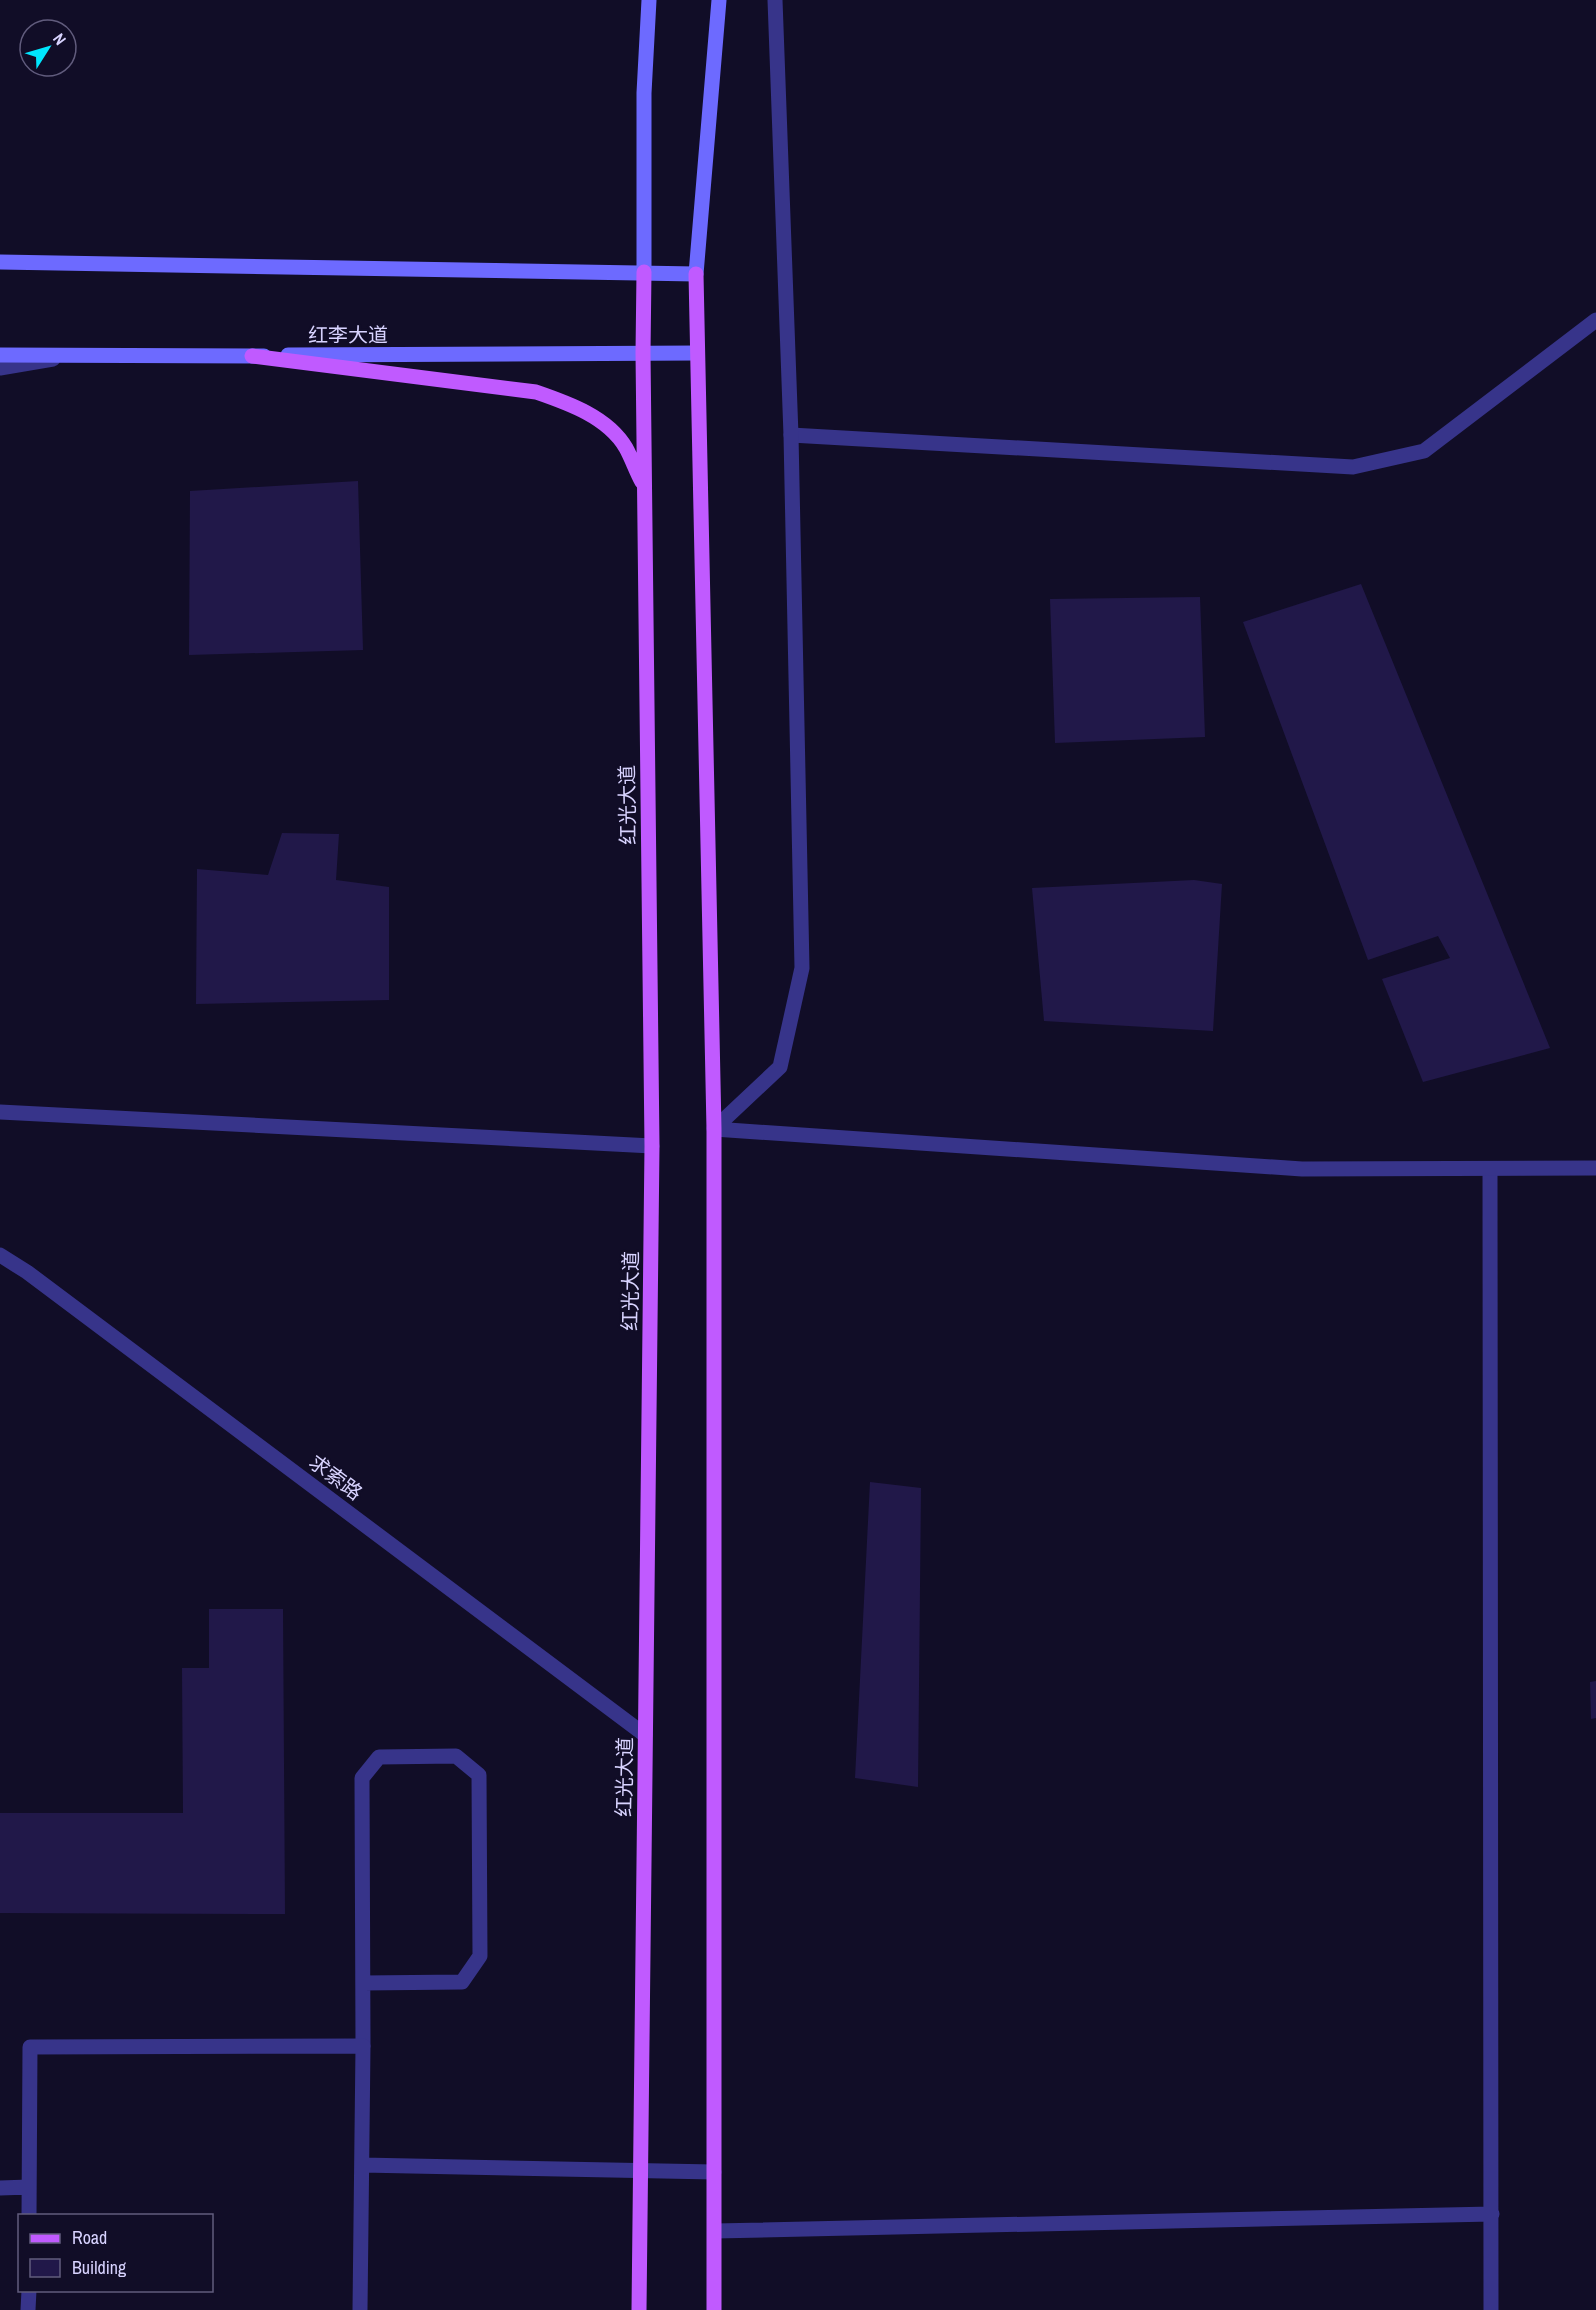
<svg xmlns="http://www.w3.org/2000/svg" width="1596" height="2310" viewBox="0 0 1596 2310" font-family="'Archivo Narrow','Noto Sans SC',sans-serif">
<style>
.building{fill:#211849}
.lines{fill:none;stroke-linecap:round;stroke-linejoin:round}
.service{stroke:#37348a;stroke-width:15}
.minor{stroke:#37348a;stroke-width:15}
.tertiary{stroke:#37348a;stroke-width:15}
.secondary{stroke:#6d6aff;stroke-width:15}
.primary{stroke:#c05aff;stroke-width:15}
.labels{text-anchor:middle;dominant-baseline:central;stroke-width:4.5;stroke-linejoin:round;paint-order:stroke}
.street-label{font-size:20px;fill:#d8d3ff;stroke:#110d27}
</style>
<rect width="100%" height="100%" fill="#110d27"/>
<path class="building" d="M 358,481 L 363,650 L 189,655 L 190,491 Z
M 1361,584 L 1550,1048 L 1423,1082 L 1382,979 L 1450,958 L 1438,936 L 1368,960 L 1243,622 Z
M 1200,597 L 1205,737 L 1055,743 L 1050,599 Z
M 282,833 L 339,834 L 336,880 L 389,887 L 389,1000 L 196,1004 L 197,869 L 268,875 Z
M 1194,880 L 1222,884 L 1213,1031 L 1044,1021 L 1032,888 Z
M 870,1482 L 921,1488 L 918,1787 L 855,1778 Z
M 209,1609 L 283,1609 L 285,1914 L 0,1913 L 0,1813 L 183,1813 L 182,1668 L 209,1668 Z
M 1596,1681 L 1596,1718 L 1591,1719 L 1590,1682 Z"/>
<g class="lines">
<path class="service" d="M 363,1983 L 462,1982 L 480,1956 L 479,1775 L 456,1756 L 379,1757 L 362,1778 L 363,2046"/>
<path class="minor" d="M 0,368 L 53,359
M 791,435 L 1353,467 L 1424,451 L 1596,320
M 1490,1169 L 1491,2310
M 0,1255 L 27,1272 L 645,1735
M 362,2165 L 714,2172
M 0,2188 L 29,2187
M 29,2216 L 30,2047 L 363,2046 L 360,2310
M 715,2231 L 1492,2214
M 28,2310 L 29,2290"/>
<path class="tertiary" d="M 0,1112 L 652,1146
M 714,1129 L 780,1067 L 802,968 L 791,435 L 775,0
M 714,1129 L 1302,1169 L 1596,1168"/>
<path class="secondary" d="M 0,262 L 696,274 L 719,0
M 644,272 L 644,93 L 649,0
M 0,355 L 264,356
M 288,355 L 697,353"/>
<path class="primary" d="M 696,274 L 714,1129 L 714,2310
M 252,356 L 536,392 C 568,403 608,417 626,448 C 632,459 636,471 642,482
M 639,2310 L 652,1146 L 643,353 L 644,272"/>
</g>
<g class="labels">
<g class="street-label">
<text x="348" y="334">红李大道</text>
<text transform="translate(627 805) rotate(-91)">红光大道</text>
<text transform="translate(630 1291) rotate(-89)">红光大道</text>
<text transform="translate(336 1477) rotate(37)">求索路</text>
<text transform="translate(624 1777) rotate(-89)">红光大道</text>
</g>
</g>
<rect x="18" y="2214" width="195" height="78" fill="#110d27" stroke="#615c7d" stroke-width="1.5"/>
<rect x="30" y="2234" width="30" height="9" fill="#c05aff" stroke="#615c7d" stroke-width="1.5"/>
<text x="72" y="2244" font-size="18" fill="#d8d3ff">Road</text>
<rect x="30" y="2259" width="30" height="18" fill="#211849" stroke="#615c7d" stroke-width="1.5"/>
<text x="72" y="2274" font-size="18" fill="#d8d3ff">Building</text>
<g transform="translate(48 48) rotate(53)"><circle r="28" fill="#110d27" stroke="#615c7d" stroke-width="1.5"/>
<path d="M0-4.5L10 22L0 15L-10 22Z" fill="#00e6fe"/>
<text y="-9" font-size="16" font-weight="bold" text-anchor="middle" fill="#d8d3ff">N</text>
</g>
</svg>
